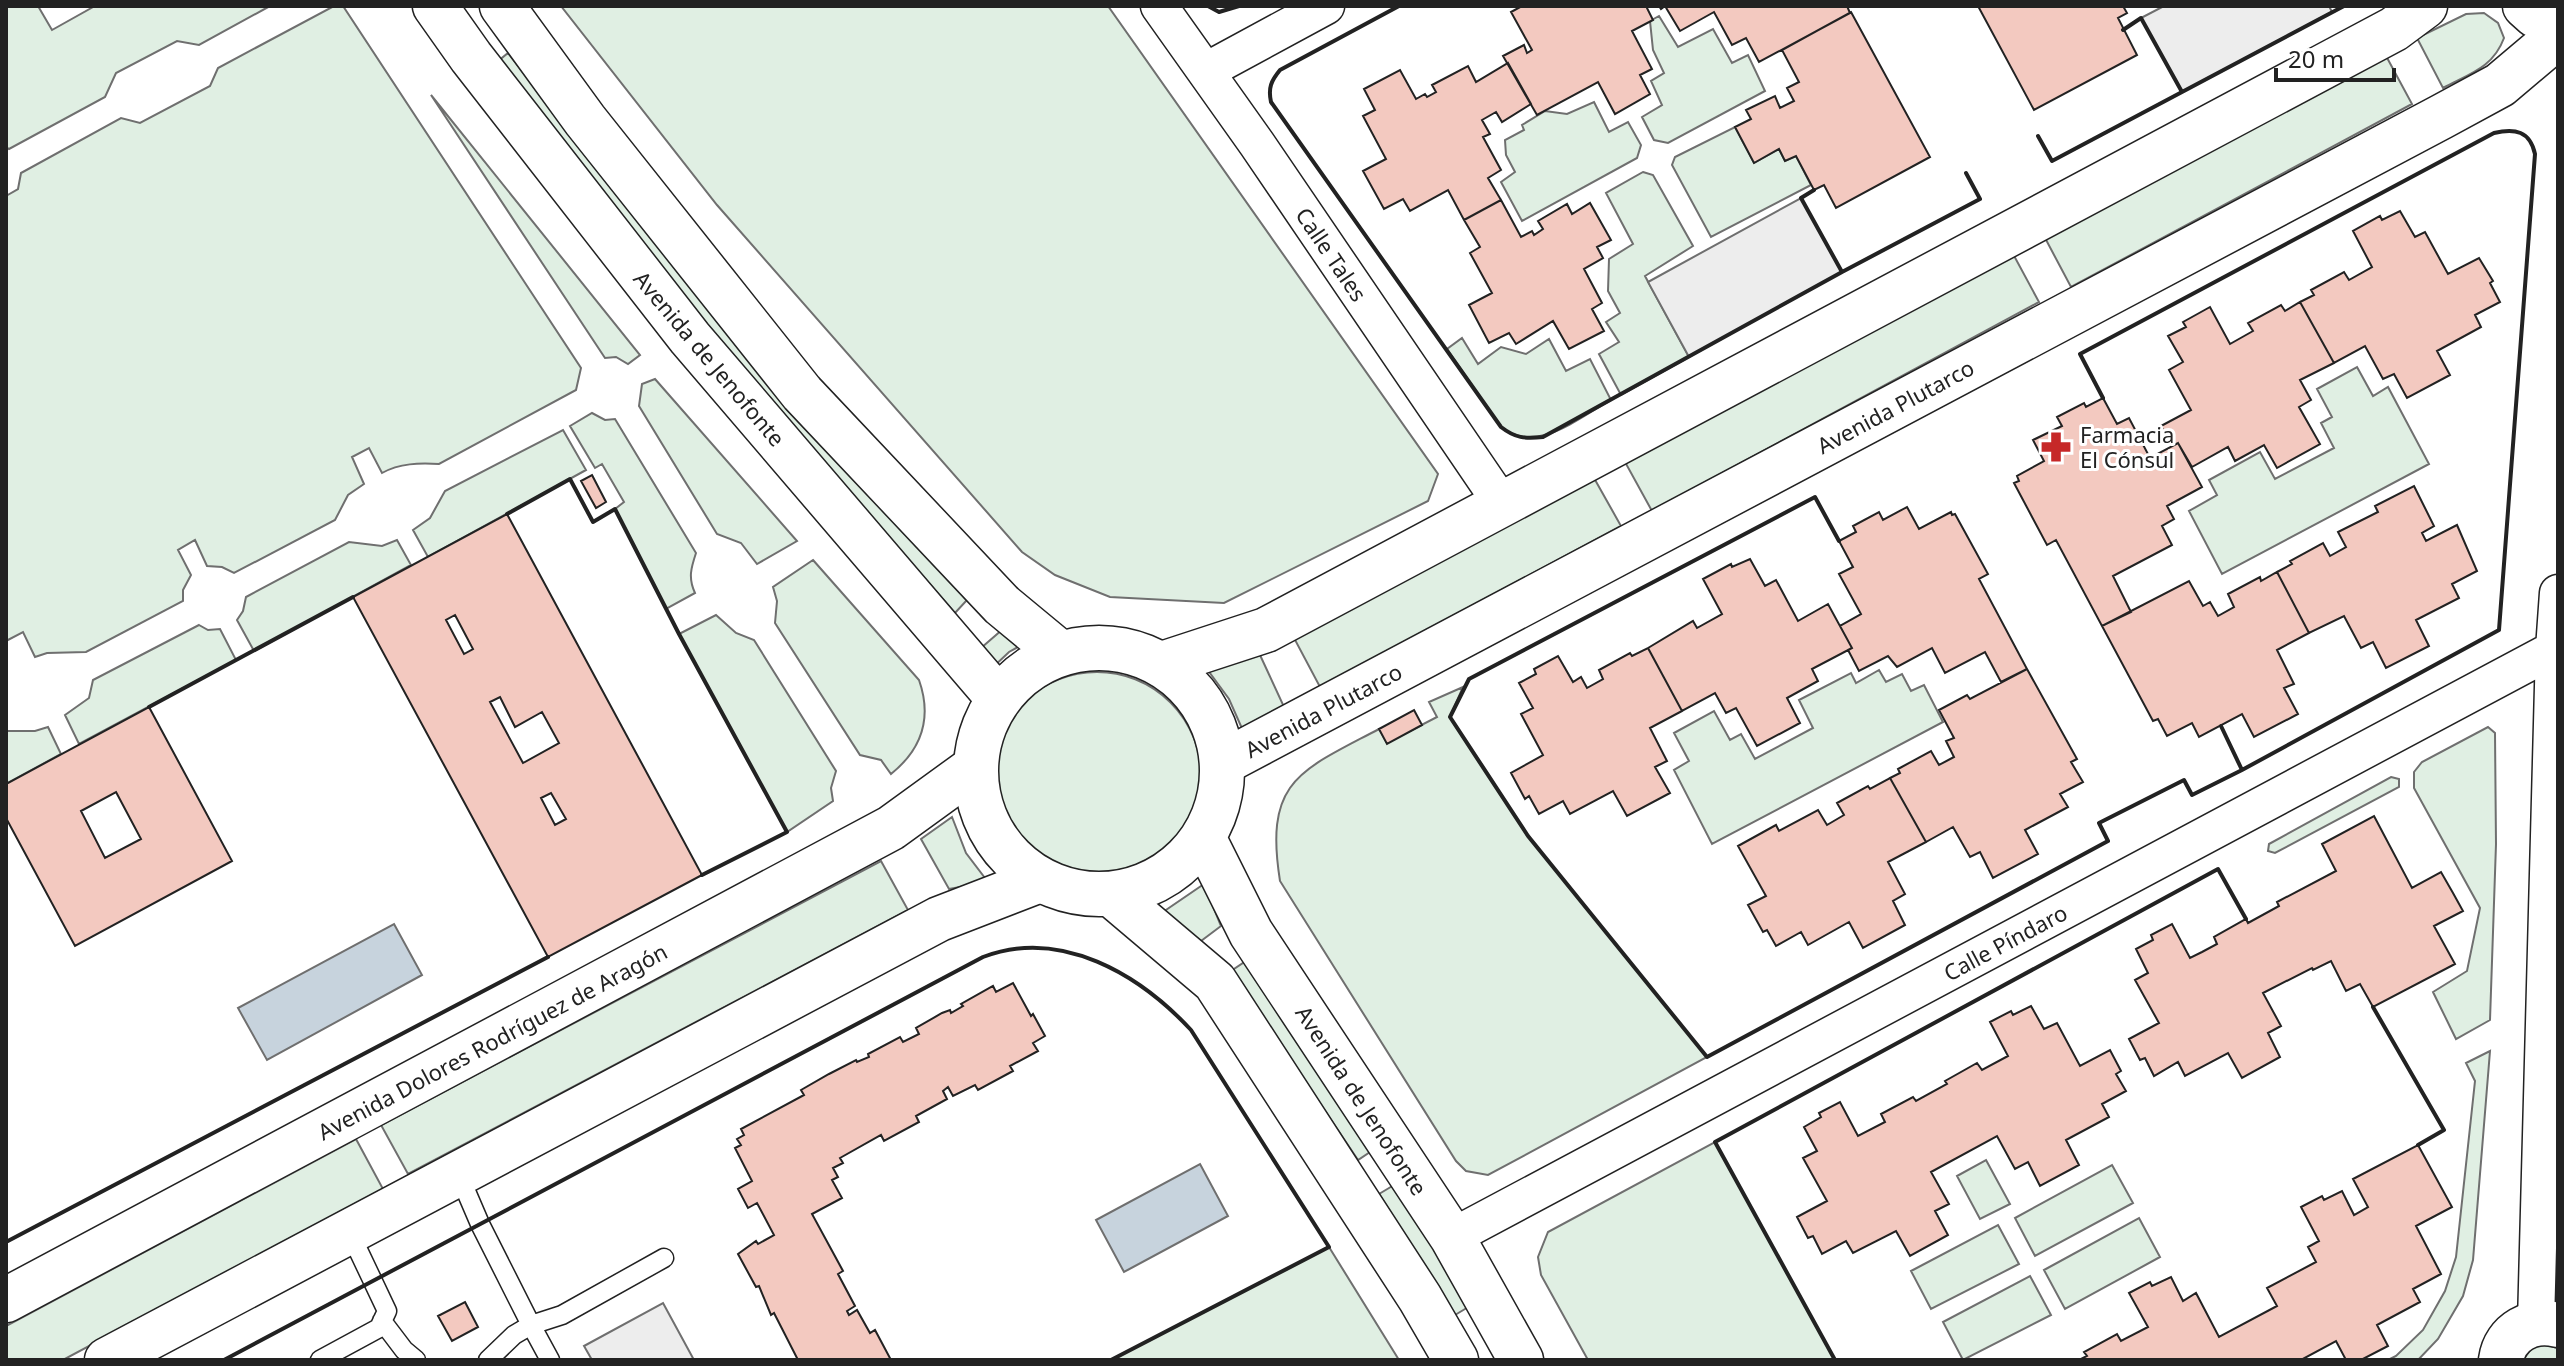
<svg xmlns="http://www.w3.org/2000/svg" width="2564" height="1366" viewBox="0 0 2564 1366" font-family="'Noto Sans',sans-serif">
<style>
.green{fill:#e0efe3;stroke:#6f6f6f;stroke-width:2}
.parking{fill:#ededed;stroke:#6f6f6f;stroke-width:2}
.water{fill:#c7d3dd;stroke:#6f6f6f;stroke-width:2}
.building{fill:#f3c9c0;stroke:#222;stroke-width:2;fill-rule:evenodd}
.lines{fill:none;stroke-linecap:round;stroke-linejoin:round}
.lane-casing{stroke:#222;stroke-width:21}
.street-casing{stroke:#222;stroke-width:39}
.secondary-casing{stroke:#222;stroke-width:47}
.primary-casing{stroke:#222;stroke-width:47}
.lane{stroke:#fff;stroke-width:18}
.street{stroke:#fff;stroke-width:36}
.secondary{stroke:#fff;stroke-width:44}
.primary{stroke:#fff;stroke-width:44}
.wall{stroke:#222;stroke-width:4}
.labels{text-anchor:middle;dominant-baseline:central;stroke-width:6;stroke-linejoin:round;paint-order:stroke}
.street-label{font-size:22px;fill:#222;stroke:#fff}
.poi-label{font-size:22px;fill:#222;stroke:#fff;text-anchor:start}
</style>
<rect width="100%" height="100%" fill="#fff"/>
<path class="green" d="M 6,6 L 38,6 L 52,30 L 95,6 L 270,6 L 199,45 L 177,41 L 116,73 L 105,97 L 9,149 L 6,147 Z
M 334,6 L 343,6 L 581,368 L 576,390 L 439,464 C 419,463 400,463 382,473 L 369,448 L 352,457 L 364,484 L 348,495 L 335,520 L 234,573 L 222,567 L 207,566 L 195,540 L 178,550 L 191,575 L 183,590 L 183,601 L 86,652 L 47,653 L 35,657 L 23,632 L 6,641 L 6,196 L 18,189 L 21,173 L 121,118 L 140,123 L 210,86 L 218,68 Z
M 561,6 L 1108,6 L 1438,474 L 1428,501 L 1224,603 L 1110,597 L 1055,575 L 1022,552 L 717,205 Z
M 2484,13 L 2498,23 L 2504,38 C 2493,68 2469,74 2443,88 L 2417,38 L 2466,14 Z
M 1659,16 L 1678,47 L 1713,29 L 1732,63 L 1748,55 L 1765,91 L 1668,143 L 1654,140 L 1642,117 L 1662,105 L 1651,81 L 1664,73 L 1653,50 L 1650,21 Z
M 508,53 L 703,302 L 967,600 L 955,613 L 693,314 L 497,62 Z
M 2385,54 L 2412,104 L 2071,287 L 2044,236 Z
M 431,95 L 640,355 L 628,364 L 616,357 L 605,358 Z
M 1594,102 L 1609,132 L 1628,122 L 1641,145 L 1637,158 L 1522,221 L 1501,182 L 1515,172 L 1506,155 L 1505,140 L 1524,130 L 1522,125 L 1545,111 L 1567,114 Z
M 1735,127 L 1754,163 L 1779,149 L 1785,161 L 1796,156 L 1811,185 L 1711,237 L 1672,165 L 1675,157 Z
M 1643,172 L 1653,175 L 1693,246 L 1645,276 L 1689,357 L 1621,395 L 1599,354 L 1619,342 L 1606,322 L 1620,313 L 1608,291 L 1609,259 L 1633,244 L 1606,193 Z
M 2012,252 L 2039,302 L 1652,511 L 1625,462 Z
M 1462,338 L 1478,364 L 1501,347 L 1526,354 L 1549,339 L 1566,371 L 1590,359 L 1611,400 C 1578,418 1536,455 1501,427 L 1447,349 Z
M 2357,367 L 2373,396 L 2388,387 L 2429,464 L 2222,574 L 2189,511 L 2217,495 L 2209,480 L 2260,452 L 2275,479 L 2334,448 L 2321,423 L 2332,417 L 2317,389 Z
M 655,379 L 797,541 L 757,564 L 741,543 L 717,534 L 639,406 L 642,384 Z
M 592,413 L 605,420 L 615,419 L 696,553 C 691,568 688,578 695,593 L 666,609 L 615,509 L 624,502 L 602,464 L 595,468 L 570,426 Z
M 563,430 L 586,470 L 428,557 L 413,530 L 430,518 L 445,491 Z
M 1594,478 L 1621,526 L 1320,687 L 1294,638 Z
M 397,540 L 411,565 L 254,651 L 237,620 L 243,611 L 246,597 L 349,542 L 382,546 Z
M 813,560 L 919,680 C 932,717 922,749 891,774 L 881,760 L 860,755 L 775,623 L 777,601 L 773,587 Z
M 716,615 L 736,633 L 754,640 L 836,771 L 831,788 L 833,801 L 787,832 L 679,634 Z
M 199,625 L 208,630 L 220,629 L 236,660 L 79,744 L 65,715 L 89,698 L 93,680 Z
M 1003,629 L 1027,642 L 1009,652 L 990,670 L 981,648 Z
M 1260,655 L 1285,709 L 1244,733 L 1229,699 L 1207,669 Z
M 1879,670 L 1886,682 L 1902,674 L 1911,691 L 1924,685 L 1943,722 L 1712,844 L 1674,770 L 1689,761 L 1674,733 L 1714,711 L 1730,740 L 1741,734 L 1755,759 L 1813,728 L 1799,700 L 1851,673 L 1856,683 Z
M993 776a104 104 0 1 1 208 0a104 104 0 1 1-208 0Z
M 1463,687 L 1450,717 L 1528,836 L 1707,1057 L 1488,1175 L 1466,1171 L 1456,1161 L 1280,881 C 1264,780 1300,771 1379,729 L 1387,743 L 1437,717 L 1429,702 Z
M 48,727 L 61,754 L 6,784 L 6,731 L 35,731 Z
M 2488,727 L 2495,733 L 2496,844 L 2490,1020 L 2456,1039 L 2433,992 L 2467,971 L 2480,908 L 2414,788 L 2414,772 L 2422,762 Z
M 2391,777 L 2399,779 L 2399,787 L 2275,853 L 2268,851 L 2269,844 Z
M 952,817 L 966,853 L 988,882 L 949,889 L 921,839 Z
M 881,861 L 908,910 L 408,1174 L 381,1125 Z
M 1204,884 L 1221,926 L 1201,941 L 1163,912 Z
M 1246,961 L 1373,1150 L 1358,1160 L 1231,971 Z
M 2490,1051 L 2473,1260 L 2463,1296 L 2438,1339 L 2418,1360 L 2388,1360 L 2396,1356 L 2423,1330 L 2445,1291 L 2456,1257 L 2475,1081 L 2466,1063 Z
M 356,1139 L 383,1189 L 63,1360 L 6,1360 L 6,1326 Z
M 1715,1142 L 1835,1360 L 1588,1360 L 1541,1275 L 1538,1257 L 1548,1232 Z
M 1986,1160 L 2010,1204 L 1980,1219 L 1957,1176 Z
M 2112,1165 L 2133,1203 L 2035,1256 L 2015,1218 Z
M 1394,1185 L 1470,1306 L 1455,1315 L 1379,1194 Z
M 2139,1218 L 2160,1257 L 2065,1309 L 2044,1270 Z
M 1998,1225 L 2019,1264 L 1931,1309 L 1911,1271 Z
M 1329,1247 L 1399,1360 L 1111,1360 Z
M 2030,1276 L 2051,1315 L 1963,1360 L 1943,1322 Z
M 2545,1344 L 2557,1348 L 2558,1360 L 2523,1360 L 2532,1348 Z"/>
<path class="parking" d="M 2164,6 L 2329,6 L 2332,12 L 2182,92 L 2141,18 Z
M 1801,198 L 1842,272 L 1689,357 L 1648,282 Z
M 663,1303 L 694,1360 L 592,1360 L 584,1346 Z"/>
<path class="water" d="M 394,924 L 422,975 L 267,1060 L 238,1008 Z
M 1200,1164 L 1228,1216 L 1124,1272 L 1096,1220 Z"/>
<path class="building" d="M 1522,6 L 1646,6 L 1653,20 L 1632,31 L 1652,69 L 1640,75 L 1650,94 L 1615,114 L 1598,82 L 1537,115 L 1503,56 L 1524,45 L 1527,53 L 1532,50 L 1511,12 Z
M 1659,6 L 1847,6 L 1850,13 L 1759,62 L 1746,38 L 1732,45 L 1714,12 L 1680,31 L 1665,6 L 1661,9 Z
M 1978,6 L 2123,6 L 2127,13 L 2118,18 L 2137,55 L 2034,110 Z
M 1851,12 L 1930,157 L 1836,208 L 1824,185 L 1814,190 L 1796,156 L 1785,161 L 1779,149 L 1754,163 L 1735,127 L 1751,119 L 1746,110 L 1775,96 L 1780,108 L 1794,101 L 1787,88 L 1799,82 L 1782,50 Z
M 1508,63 L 1531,104 L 1502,122 L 1496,112 L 1482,120 L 1490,134 L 1483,137 L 1501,170 L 1488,178 L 1501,200 L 1464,220 L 1448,190 L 1410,211 L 1403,199 L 1384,209 L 1363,171 L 1386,159 L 1363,116 L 1375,110 L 1364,89 L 1400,70 L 1416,99 L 1425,94 L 1427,97 L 1436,92 L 1432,85 L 1468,66 L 1476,82 Z
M 1501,200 L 1521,237 L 1532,231 L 1534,235 L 1543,229 L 1538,221 L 1567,204 L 1572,214 L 1590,203 L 1611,240 L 1597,247 L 1603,258 L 1584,269 L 1602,303 L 1592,309 L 1604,331 L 1569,349 L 1553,321 L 1516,344 L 1509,333 L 1489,343 L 1469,305 L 1492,293 L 1470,253 L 1480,247 L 1464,220 Z
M 2400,211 L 2415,237 L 2425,232 L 2448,274 L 2479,258 L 2493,281 L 2490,283 L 2500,302 L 2475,315 L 2481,327 L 2437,351 L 2450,375 L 2407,398 L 2394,374 L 2383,379 L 2365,346 L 2334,363 L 2300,302 L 2314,295 L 2311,290 L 2344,272 L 2349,280 L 2372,267 L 2353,231 L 2380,216 L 2382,220 Z
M 2300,302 L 2334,363 L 2300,380 L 2311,400 L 2299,407 L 2320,444 L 2277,468 L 2264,445 L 2235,461 L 2228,447 L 2192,467 L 2178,443 L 2172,446 L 2161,426 L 2191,410 L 2169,370 L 2183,362 L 2168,336 L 2186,327 L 2183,322 L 2210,307 L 2230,344 L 2253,331 L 2248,323 L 2281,305 L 2285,311 Z
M 2103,398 L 2117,424 L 2129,418 L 2150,458 L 2178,443 L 2202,487 L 2167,506 L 2174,519 L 2162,526 L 2172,545 L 2113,576 L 2131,612 L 2102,626 L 2056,540 L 2047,545 L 2014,483 L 2019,481 L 2017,476 L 2044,461 L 2033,440 L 2062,426 L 2057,417 L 2084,403 L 2086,407 Z
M 592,475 L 606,502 L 596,508 L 581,481 Z
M 2414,486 L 2434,526 L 2422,533 L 2426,541 L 2457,525 L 2477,571 L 2452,584 L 2459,598 L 2416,620 L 2429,646 L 2386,668 L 2373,642 L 2361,648 L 2344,616 L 2309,633 L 2277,572 L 2292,564 L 2290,561 L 2323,543 L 2330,556 L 2346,547 L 2338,532 L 2378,512 L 2375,506 Z
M 1907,507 L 1919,529 L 1951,512 L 1952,515 L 1955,514 L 1988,574 L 1979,579 L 2027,669 L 2001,682 L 1985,652 L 1945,673 L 1932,648 L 1897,667 L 1888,656 L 1859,671 L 1848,650 L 1852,648 L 1840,626 L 1861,614 L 1839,574 L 1853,567 L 1839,541 L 1856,532 L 1853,526 L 1879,512 L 1883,520 Z
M 507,514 L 702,875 L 548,957 L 353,597 ZM 455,615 L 473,649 L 464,654 L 446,620 ZM 500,697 L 515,727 L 542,712 L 559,743 L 523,763 L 490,702 ZM 551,793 L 566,819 L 555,825 L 541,798 Z
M 1750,559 L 1765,586 L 1776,580 L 1798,621 L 1828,604 L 1852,648 L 1812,669 L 1818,681 L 1787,698 L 1800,723 L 1757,746 L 1736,708 L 1726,713 L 1715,693 L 1682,711 L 1648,648 L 1693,621 L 1697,628 L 1722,614 L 1703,579 L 1731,564 L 1732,567 Z
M 2277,572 L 2309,633 L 2277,650 L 2294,684 L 2284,688 L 2298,714 L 2254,737 L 2242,714 L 2199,737 L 2192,723 L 2167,736 L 2158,719 L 2153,721 L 2102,626 L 2189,581 L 2203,606 L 2210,602 L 2218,616 L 2234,607 L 2228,594 L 2260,577 L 2261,581 Z
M 1648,648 L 1682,711 L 1650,728 L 1667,761 L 1655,767 L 1670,793 L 1627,816 L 1613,791 L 1570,814 L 1563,801 L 1539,814 L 1529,796 L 1525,799 L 1511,773 L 1543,755 L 1521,714 L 1533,708 L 1519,683 L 1536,674 L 1534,669 L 1558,656 L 1573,682 L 1581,677 L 1587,688 L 1603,679 L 1599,670 L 1630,653 L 1632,656 Z
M 2027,669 L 2077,759 L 2071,762 L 2083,782 L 2060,794 L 2068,807 L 2025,830 L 2038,854 L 1993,878 L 1980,852 L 1970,857 L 1953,827 L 1926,842 L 1890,778 L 1900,773 L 1898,769 L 1931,751 L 1939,765 L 1954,757 L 1946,741 L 1954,738 L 1939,710 L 1967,695 L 1970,699 Z
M 149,707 L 232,861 L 75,946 L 6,818 L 6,784 ZM 116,792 L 141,839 L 105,858 L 81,811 Z
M 1414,710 L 1422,725 L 1387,744 L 1379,729 Z
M 1890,778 L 1926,842 L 1888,862 L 1905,894 L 1893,901 L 1905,925 L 1863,948 L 1849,922 L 1808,945 L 1801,932 L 1776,946 L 1767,930 L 1763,932 L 1748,905 L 1766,896 L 1738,846 L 1776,825 L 1779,831 L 1818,810 L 1827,825 L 1844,815 L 1837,803 L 1868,786 L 1870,789 Z
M 2374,816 L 2412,888 L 2441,872 L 2453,893 L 2463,911 L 2434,926 L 2455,964 L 2373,1007 L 2360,984 L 2346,991 L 2331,961 L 2313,970 L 2312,968 L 2263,993 L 2281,1026 L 2268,1033 L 2280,1057 L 2242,1078 L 2228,1053 L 2185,1076 L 2178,1062 L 2154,1076 L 2145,1058 L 2140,1060 L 2129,1039 L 2159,1023 L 2135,980 L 2148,973 L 2136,949 L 2153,940 L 2151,935 L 2172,924 L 2190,958 L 2202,952 L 2217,944 L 2214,937 L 2246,919 L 2248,923 L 2279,906 L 2277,902 L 2336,871 L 2322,844 Z
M 1013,983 L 1031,1016 L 1033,1014 L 1045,1036 L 1033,1043 L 1038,1051 L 1010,1066 L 1013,1071 L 978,1090 L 975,1085 L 953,1096 L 948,1087 L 943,1091 L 947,1099 L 916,1116 L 919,1122 L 884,1141 L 881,1135 L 840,1158 L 843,1163 L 833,1168 L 838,1177 L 832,1180 L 842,1198 L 812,1214 L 843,1271 L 838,1274 L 855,1306 L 847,1311 L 849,1315 L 857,1310 L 870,1333 L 875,1330 L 891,1360 L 798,1360 L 774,1313 L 771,1315 L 759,1286 L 756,1287 L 738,1254 L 756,1241 L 758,1244 L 774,1235 L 757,1203 L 748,1208 L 738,1189 L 752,1181 L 735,1148 L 741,1145 L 737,1139 L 744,1135 L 741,1129 L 804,1095 L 801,1090 L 829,1074 L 856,1060 L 857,1062 L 869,1057 L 868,1054 L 900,1037 L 903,1042 L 919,1034 L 916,1028 L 942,1013 L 950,1010 L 951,1013 L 963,1006 L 961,1004 L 993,986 L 996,992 Z
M 2031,1006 L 2044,1029 L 2057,1023 L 2080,1066 L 2110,1050 L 2121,1071 L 2116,1074 L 2126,1091 L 2102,1104 L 2109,1117 L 2066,1140 L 2079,1165 L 2040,1186 L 2028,1162 L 2015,1169 L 1997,1136 L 1931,1172 L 1949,1204 L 1935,1211 L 1948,1235 L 1910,1256 L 1896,1231 L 1853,1253 L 1846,1241 L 1822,1254 L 1813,1236 L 1808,1238 L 1797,1217 L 1827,1201 L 1803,1158 L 1817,1151 L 1804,1127 L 1821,1117 L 1819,1113 L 1840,1102 L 1858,1136 L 1885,1122 L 1881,1114 L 1913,1097 L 1916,1101 L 1947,1084 L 1945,1081 L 1977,1063 L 1982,1070 L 2008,1056 L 1990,1022 L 2011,1011 L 2013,1015 Z
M 2418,1145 L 2452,1207 L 2416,1226 L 2441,1274 L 2413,1289 L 2420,1302 L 2377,1325 L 2388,1346 L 2361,1360 L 2346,1360 L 2336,1341 L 2301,1360 L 2079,1360 L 2087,1356 L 2084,1352 L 2117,1334 L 2121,1341 L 2148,1327 L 2129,1293 L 2150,1282 L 2152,1286 L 2171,1277 L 2183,1301 L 2196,1293 L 2219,1337 L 2277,1306 L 2267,1288 L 2316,1262 L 2308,1247 L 2319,1241 L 2301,1207 L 2322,1196 L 2324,1200 L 2342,1191 L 2354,1215 L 2368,1207 L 2353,1179 Z
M 465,1302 L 478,1327 L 452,1341 L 438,1316 Z"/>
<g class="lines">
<g class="lane-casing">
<path id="lane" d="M 459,1175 L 480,1224 L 531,1325 L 562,1315 L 664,1258
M 382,1321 L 404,1350 L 416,1360
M 320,1360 L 379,1328 L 387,1311 L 350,1233
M 488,1360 L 514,1335 L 531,1325 L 550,1360"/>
</g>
<g class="street-casing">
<path id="street" d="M 1159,6 L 1257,144 L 1502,504
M 1206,71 L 1326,6
M 1452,1237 L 2558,647
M 2536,1323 L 2554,649 L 2558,593"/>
</g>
<g class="secondary-casing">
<path id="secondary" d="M 2525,6 L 2535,15 L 2558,23
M 1162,664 L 1266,630 L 2394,29 L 2425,6
M 1224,762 L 2441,117 L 2500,85 L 2558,36
M 6,1300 L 891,828 L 971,770
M 107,1360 L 939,919 L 1040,880
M 2501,1360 C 2505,1332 2532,1318 2558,1325"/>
</g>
<g class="primary-casing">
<path id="primary" d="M 435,6 L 471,57 L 690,338 L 999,699
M 502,6 L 585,120 L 802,393 L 1002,605 L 1060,653
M976 771a123 123 0 1 1 246 0a123 123 0 1 1-246 0Z
M 1204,839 L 1251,933 L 1452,1237 L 1521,1360
M 1111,894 L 1215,982 L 1420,1298 L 1456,1360"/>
</g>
<use href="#lane" class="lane"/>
<use href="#street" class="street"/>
<use href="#secondary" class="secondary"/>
<use href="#primary" class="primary"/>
<path class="wall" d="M 1208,6 L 1219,12 L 1239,6
M 1399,6 L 1280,70 C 1271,81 1268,88 1271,102 L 1501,427 C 1515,438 1525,439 1543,437 L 1842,272 L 1801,198 L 1814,190
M 2123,30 L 2141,18 L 2182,92 L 2344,6
M 2038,136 L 2052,161 L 2182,92
M 1842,272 L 1980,199 L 1966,173
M 2103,398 L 2080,354 L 2494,133 C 2515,128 2530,131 2535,154 L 2499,630 L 2242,770 L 2221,726
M 507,514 L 570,479 L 593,522 L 615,509 L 679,634 L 787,832 L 702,875
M 1839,541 L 1815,497 L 1469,679 L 1450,717 L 1528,836 L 1707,1057 L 2108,841 L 2099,823 L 2184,780 L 2192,795 L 2242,770
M 149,707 L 353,597
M 2373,1007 L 2444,1130 L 2418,1145
M 6,1242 L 548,957
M 224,1360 L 983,957 C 1061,927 1140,975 1191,1030 L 1329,1247 L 1111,1360
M 1835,1360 L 1715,1142 L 2218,869 L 2246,919"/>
</g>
<defs>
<g id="pharmacy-bare" transform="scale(2.4)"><path d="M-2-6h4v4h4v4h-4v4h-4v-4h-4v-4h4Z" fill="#c62828" stroke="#fff" stroke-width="2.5" paint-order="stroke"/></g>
</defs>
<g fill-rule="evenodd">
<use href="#pharmacy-bare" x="2056" y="447"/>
</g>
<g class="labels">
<g class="street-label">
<text transform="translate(1332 254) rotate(56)">Calle Tales</text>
<text transform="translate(710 358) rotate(50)">Avenida de Jenofonte</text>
<text transform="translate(1895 406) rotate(-28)">Avenida Plutarco</text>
<text transform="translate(1323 710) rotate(-28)">Avenida Plutarco</text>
<text transform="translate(2005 942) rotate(-28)">Calle Píndaro</text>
<text transform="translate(492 1041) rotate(-28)">Avenida Dolores Rodríguez de Aragón</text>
<text transform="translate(1362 1100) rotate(57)">Avenida de Jenofonte</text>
</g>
<g class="poi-label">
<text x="2080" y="434">Farmacia<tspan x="2080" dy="25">El Cónsul</tspan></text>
</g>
</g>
<rect width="2564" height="1366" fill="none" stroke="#222222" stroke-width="16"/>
<path d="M2276 68v12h118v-12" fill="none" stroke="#222222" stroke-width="4"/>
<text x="2288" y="68" font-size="24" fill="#222222" stroke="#ffffff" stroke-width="6" paint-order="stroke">20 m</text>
</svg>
